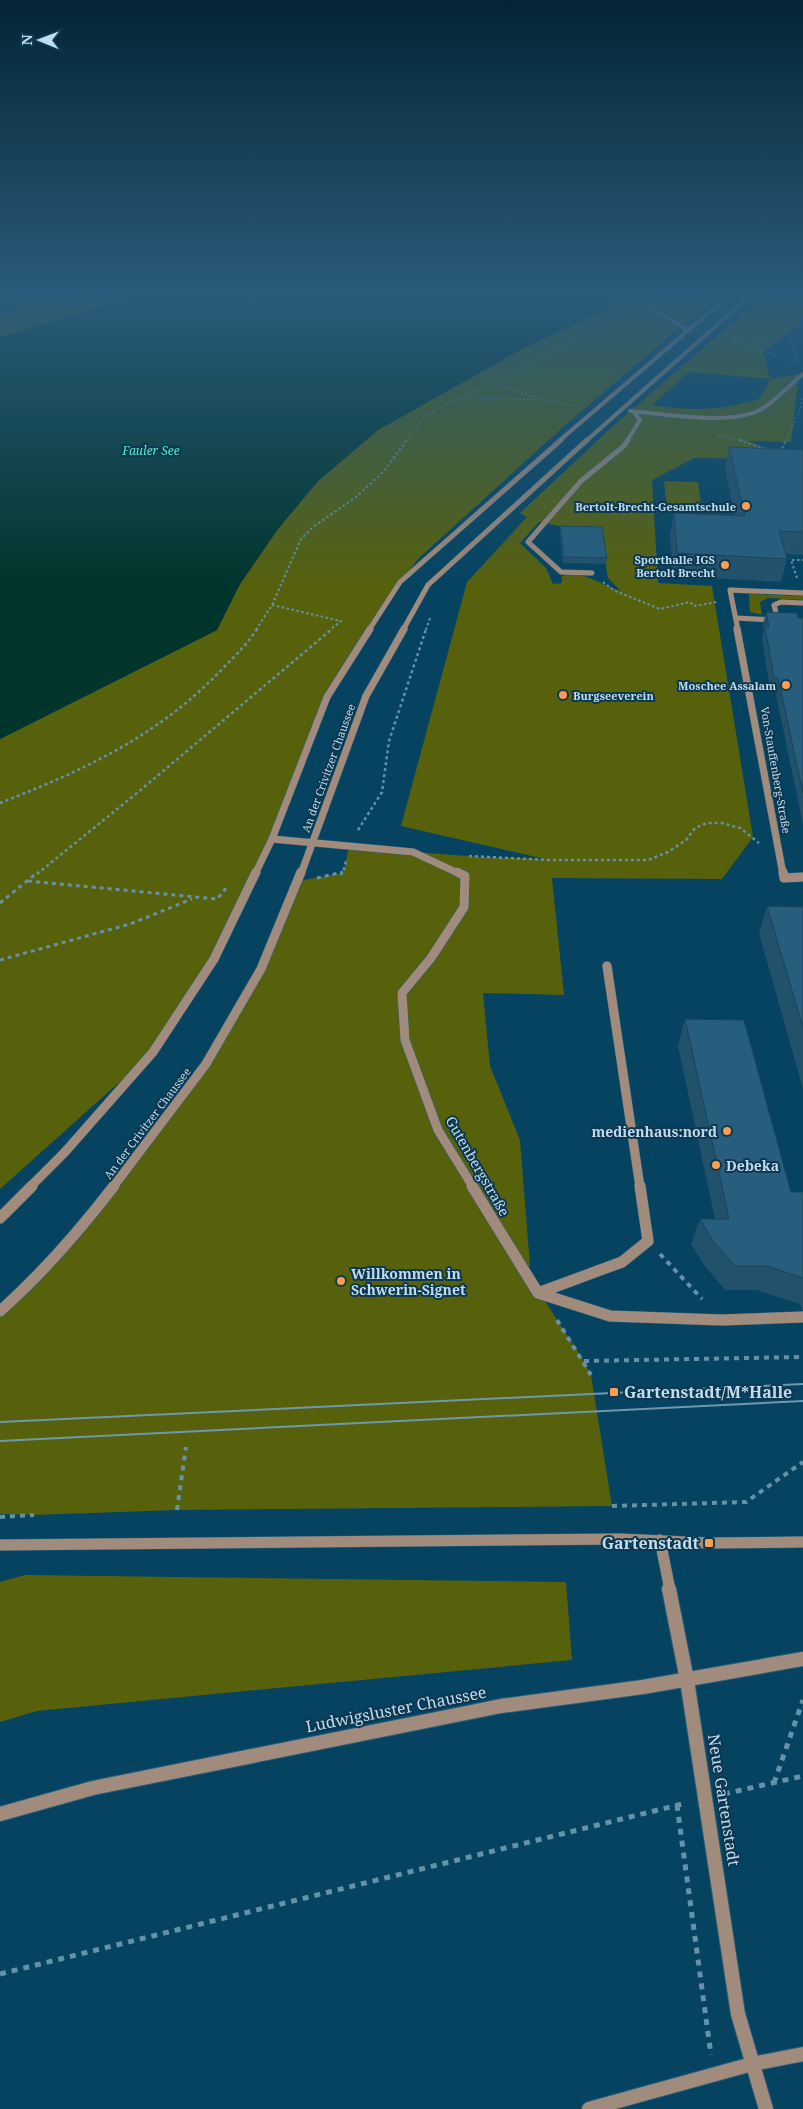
<svg xmlns="http://www.w3.org/2000/svg" width="803" height="2109" viewBox="0 0 803 2109" font-family="'Noto Serif',serif">
<style>
.green{fill:#57610c;fill-rule:evenodd}
.water{fill:#00352c}
.lines{fill:none;stroke-linecap:round;stroke-linejoin:round}
.minor-far5-casing{stroke:#275f7a;stroke-width:4.5}
.minor-far4-casing{stroke:#275f7a;stroke-width:5.5}
.minor-far3-casing{stroke:#275f7a;stroke-width:8}
.minor-far2-casing{stroke:#275f7a;stroke-width:10}
.minor-far1-casing{stroke:#275f7a;stroke-width:12}
.minor-casing{stroke:#275f7a;stroke-width:16}
.path-far5{stroke:#6591a9;stroke-width:1;stroke-dasharray:2 2;stroke-linecap:butt}
.path-far4{stroke:#6591a9;stroke-width:2;stroke-dasharray:2.5 2.5;stroke-linecap:butt}
.path-far3{stroke:#6591a9;stroke-width:2.5;stroke-dasharray:3 3;stroke-linecap:butt}
.path-far2{stroke:#6591a9;stroke-width:3;stroke-dasharray:4 4;stroke-linecap:butt}
.path-far1{stroke:#6591a9;stroke-width:4;stroke-dasharray:5 5;stroke-linecap:butt}
.path{stroke:#6591a9;stroke-width:5;stroke-dasharray:6 6;stroke-linecap:butt}
.minor-far5{stroke:#a18b7c;stroke-width:4}
.minor-far4{stroke:#a18b7c;stroke-width:5}
.minor-far3{stroke:#a18b7c;stroke-width:7}
.minor-far2{stroke:#a18b7c;stroke-width:9}
.minor-far1{stroke:#a18b7c;stroke-width:11}
.minor{stroke:#a18b7c;stroke-width:14}
.tram{stroke:#6e98b0;stroke-width:2}
.wall{fill:#22516c}
.building{fill:#275e7d;stroke:#1b4258}
.poi-dot{fill:#fc9e52;stroke:#0d384f;stroke-width:2}
.labels{text-anchor:middle;dominant-baseline:central;stroke-width:4;stroke-linejoin:round;paint-order:stroke}
.far-poi-label{font-size:11px;font-weight:bold;fill:#c1dcee;stroke:#0d384f;text-anchor:end}
.far-street-label{font-size:11px;fill:#c1dcee;stroke:#0d384f}
.far-water-label{font-size:12px;font-style:italic;fill:#53edcf;stroke:#0d384f}
.poi-label{font-size:14px;font-weight:bold;fill:#c1dcee;stroke:#0d384f;text-anchor:start}
.street-label{font-size:14px;fill:#c1dcee;stroke:#0d384f}
.near-poi-label{font-size:16px;font-weight:bold;fill:#c1dcee;stroke:#0d384f;text-anchor:start}
.near-street-label{font-size:16px;fill:#c1dcee;stroke:#0d384f}
</style>
<rect width="100%" height="100%" fill="#054361"/>
<path class="green" d="M 32,293 L 131,293 L 105,306 L 0,337 L 0,314 L 17,313 L 11,305 L 19,295 Z
M 590,293 L 720,293 L 563,427 L 419,558 L 400,582 L 327,697 L 272,839 L 214,959 L 153,1052 L 0,1189 L 0,739 L 217,630 L 240,584 L 278,529 L 317,482 L 378,430 L 520,350 L 620,302 L 609,297 Z
M 767,293 L 803,293 L 803,317 L 796,326 L 763,351 L 770,379 L 799,374 L 791,442 L 748,441 L 779,454 L 803,459 L 694,458 L 652,480 L 658,583 L 712,586 L 753,837 L 722,879 L 552,878 L 564,995 L 483,993 L 490,1066 L 520,1140 L 530,1266 L 522,1266 L 584,1361 L 591,1375 L 612,1506 L 177,1510 L 34,1515 L 0,1514 L 0,1311 L 93,1213 L 206,1064 L 261,969 L 298,881 L 343,873 L 349,847 L 480,857 L 545,859 L 401,826 L 467,582 L 527,517 L 520,513 L 612,427 ZM 689,372 L 770,379 L 770,380 L 759,399 C 719,411 693,411 652,405 ZM 539,522 L 601,534 L 608,578 L 621,591 C 602,586 582,569 562,576 L 562,583 L 553,584 L 546,568 L 520,543 Z
M 664,481 L 698,482 L 702,509 L 667,508 Z
M 749,594 L 803,596 L 803,600 L 768,598 L 760,602 L 762,615 L 750,612 Z
M 25,1575 L 566,1582 L 572,1660 L 37,1711 L 0,1722 L 0,1582 Z"/>
<path class="water" d="M 131,293 L 590,293 L 609,297 L 621,302 L 520,350 L 378,430 L 317,482 L 278,529 L 240,584 L 217,630 L 0,739 L 0,337 L 105,306 Z"/>
<g class="lines">
<g class="minor-far5-casing">
<path id="minor-far5" d="M 616,293 L 642,301 L 689,331
M 630,411 C 663,414 728,425 758,411 C 770,406 792,383 803,374
M 559,441 L 732,293
M 586,441 L 753,293
M 627,441 L 640,420 L 633,411"/>
</g>
<g class="minor-far4-casing">
<path id="minor-far4" d="M 592,573 L 561,572 L 528,542 L 581,481 L 624,446 L 628,440
M 803,603 L 781,602 L 774,605 L 777,617 L 784,620 L 803,621
M 736,618 L 774,620
M 369,630 L 400,582 L 561,440
M 403,630 L 428,585 L 587,440
M 738,630 L 730,590 L 803,593"/>
</g>
<g class="minor-far3-casing">
<path id="minor-far3" d="M 737,629 L 783,874
M 272,839 L 413,852 L 460,874
M 255,874 L 272,839 L 327,697 L 370,629
M 301,874 L 366,696 L 404,629"/>
</g>
<g class="minor-far2-casing">
<path id="minor-far2" d="M 457,872 L 465,876 L 464,907 L 431,958 L 402,993 L 405,1040 L 438,1130 L 473,1187
M 783,872 L 784,878 L 803,877
M 607,966 L 640,1187
M 30,1187 L 65,1152 L 153,1052 L 214,959 L 256,872
M 113,1187 L 206,1064 L 261,969 L 301,872"/>
</g>
<g class="minor-far1-casing">
<path id="minor-far1" d="M 472,1186 L 538,1293
M 0,1218 L 32,1186
M 538,1293 L 622,1262 L 648,1241 L 640,1186
M 538,1293 L 610,1316 L 721,1320 L 803,1317
M 0,1311 C 42,1274 80,1230 114,1186
M 660,1540 L 670,1590
M 0,1545 L 619,1539 L 709,1543 L 803,1542"/>
</g>
<g class="minor-casing">
<path id="minor" d="M 669,1589 L 687,1680 L 738,2014 L 766,2109
M 0,1814 L 93,1788 L 501,1706 L 643,1687 L 803,1659
M 589,2109 L 752,2064 L 803,2054"/>
</g>
<path class="path-far5" d="M 0,327 L 100,300 L 111,293
M 790,332 L 797,361
M 726,337 L 738,339 L 735,342 L 750,345 L 747,348 L 763,351
M 750,345 L 754,341 L 771,344
M 795,362 L 763,351 L 803,324
M 495,384 L 541,399
M 463,398 L 547,400 L 577,406
M 718,435 L 745,441
M 406,441 L 423,418 L 442,406 L 494,383 L 624,312
M 786,441 L 801,407 L 801,396"/>
<path class="path-far4" d="M 739,440 L 769,450
M 780,453 L 786,440
M 797,578 L 791,560 L 803,560
M 603,582 L 615,591 L 660,609 L 690,602 L 694,606 L 717,602
M 272,605 L 341,621 L 330,630
M 256,630 L 272,605 L 301,539 L 313,527 L 356,497 L 384,471 L 407,440
M 426,630 L 430,618"/>
<path class="path-far3" d="M 0,803 C 85,770 162,734 225,666 C 237,654 248,643 257,629
M 358,830 L 382,792 L 389,741 L 426,629
M 469,856 L 549,860 L 648,860 L 668,852 L 686,840 L 695,828 L 707,823 L 722,823 L 740,828 L 759,843
M 37,874 L 137,793 L 332,629
M 340,874 L 343,873 L 346,861"/>
<path class="path-far2" d="M 317,878 L 343,872
M 28,881 L 217,899 L 227,887
M 0,903 L 38,872
M 0,960 L 130,924 L 192,899"/>
<path class="path-far1" d="M 660,1254 L 702,1299
M 557,1320 L 591,1375
M 584,1361 L 803,1357
M 612,1506 L 746,1502 L 803,1462
M 177,1510 L 186,1447
M 0,1517 L 34,1515"/>
<path class="path" d="M 774,1783 L 803,1700
M 724,1794 L 803,1776
M 677,1805 L 711,2055
M 0,1974 L 686,1803"/>
<use href="#minor-far5" class="minor-far5"/>
<use href="#minor-far4" class="minor-far4"/>
<use href="#minor-far3" class="minor-far3"/>
<use href="#minor-far2" class="minor-far2"/>
<use href="#minor-far1" class="minor-far1"/>
<use href="#minor" class="minor"/>
<path class="tram" d="M 0,1422 L 803,1384
M 0,1441 L 803,1401"/>
</g>
<path class="wall" d="M 729,447 L 803,450 L 803,555 L 785,554 L 787,559 L 781,582 L 673,576 L 670,535 L 674,513 L 735,516 L 725,468 Z
M 560,526 L 607,558 L 606,564 L 563,563 L 560,533 Z
M 766,612 L 798,618 L 803,618 L 803,825 L 775,690 L 770,690 L 762,639 L 764,629 L 763,624 Z
M 767,906 L 803,907 L 803,1089 L 759,933 Z
M 685,1019 L 791,1192 L 803,1192 L 803,1310 L 802,1310 L 800,1304 L 756,1290 L 725,1290 L 704,1265 L 691,1244 L 700,1219 L 715,1219 L 678,1046 Z"/>
<path class="building" d="M 729,447 L 803,450 L 803,532 L 779,531 L 787,559 L 677,553 L 674,513 L 745,516 Z
M 560,526 L 602,527 L 607,558 L 564,557 Z
M 766,612 L 797,613 L 798,618 L 803,618 L 803,793 L 778,678 L 774,678 L 765,627 L 769,627 Z
M 767,906 L 803,907 L 803,1028 Z
M 685,1019 L 744,1020 L 791,1192 L 803,1192 L 803,1278 L 767,1266 L 735,1266 L 713,1241 L 700,1219 L 729,1219 Z"/>
<linearGradient id="sky" x2="0" y2="1"><stop stop-color="#032535"/><stop offset="0.5" stop-color="#2a5b7b"/><stop offset="1" stop-color="#2a5b7b" stop-opacity="0"/></linearGradient>
<rect width="803" height="588" fill="url(#sky)"/>
<g class="poi-dot">
<circle cx="746" cy="506" r="5"/>
<circle cx="725" cy="565" r="5"/>
<circle cx="786" cy="685" r="5"/>
<circle cx="563" cy="695" r="5"/>
<circle cx="727" cy="1131" r="5"/>
<circle cx="716" cy="1165" r="5"/>
<circle cx="341" cy="1281" r="5"/>
<rect x="609" y="1387" width="10" height="10" rx="2.5"/>
<rect x="704" y="1538" width="10" height="10" rx="2.5"/>
</g>
<g class="labels">
<g class="far-poi-label">
<text x="736" y="506">Bertolt-Brecht-Gesamtschule</text>
<text x="715" y="559">Sporthalle IGS<tspan x="715" dy="13">Bertolt Brecht</tspan></text>
<text x="776" y="685">Moschee Assalam</text>
<text x="573" y="695" text-anchor="start">Burgseeverein</text>
</g>
<g class="far-street-label">
<text transform="translate(328 768) rotate(-70)">An der Crivitzer Chaussee</text>
<text transform="translate(776 770) rotate(80)">Von-Stauffenberg-Straße</text>
<text transform="translate(147 1123) rotate(-53)">An der Crivitzer Chaussee</text>
</g>
<g class="far-water-label">
<text x="151" y="450">Fauler See</text>
</g>
<g class="poi-label">
<text x="717" y="1131" text-anchor="end">medienhaus:nord</text>
<text x="726" y="1165">Debeka</text>
<text x="351" y="1273">Willkommen in<tspan x="351" dy="16">Schwerin-Signet</tspan></text>
</g>
<g class="street-label">
<text transform="translate(478 1166) rotate(60)">Gutenbergstraße</text>
</g>
<g class="near-poi-label">
<text x="624" y="1392">Gartenstadt/M*Halle</text>
<text x="699" y="1543" text-anchor="end">Gartenstadt</text>
</g>
<g class="near-street-label">
<text transform="translate(396 1709) rotate(-11)">Ludwigsluster Chaussee</text>
<text transform="translate(724 1800) rotate(81)">Neue Gartenstadt</text>
</g>
</g>
<g transform="translate(40 40) rotate(271)" stroke="#0d384f" stroke-width="4" paint-order="stroke">
<path d="M0-4L9 19L0 12L-9 19Z" fill="#c1dcee"/>
<text y="-8" font-size="14" font-weight="bold" text-anchor="middle" fill="#c1dcee">N</text>
</g>
</svg>
